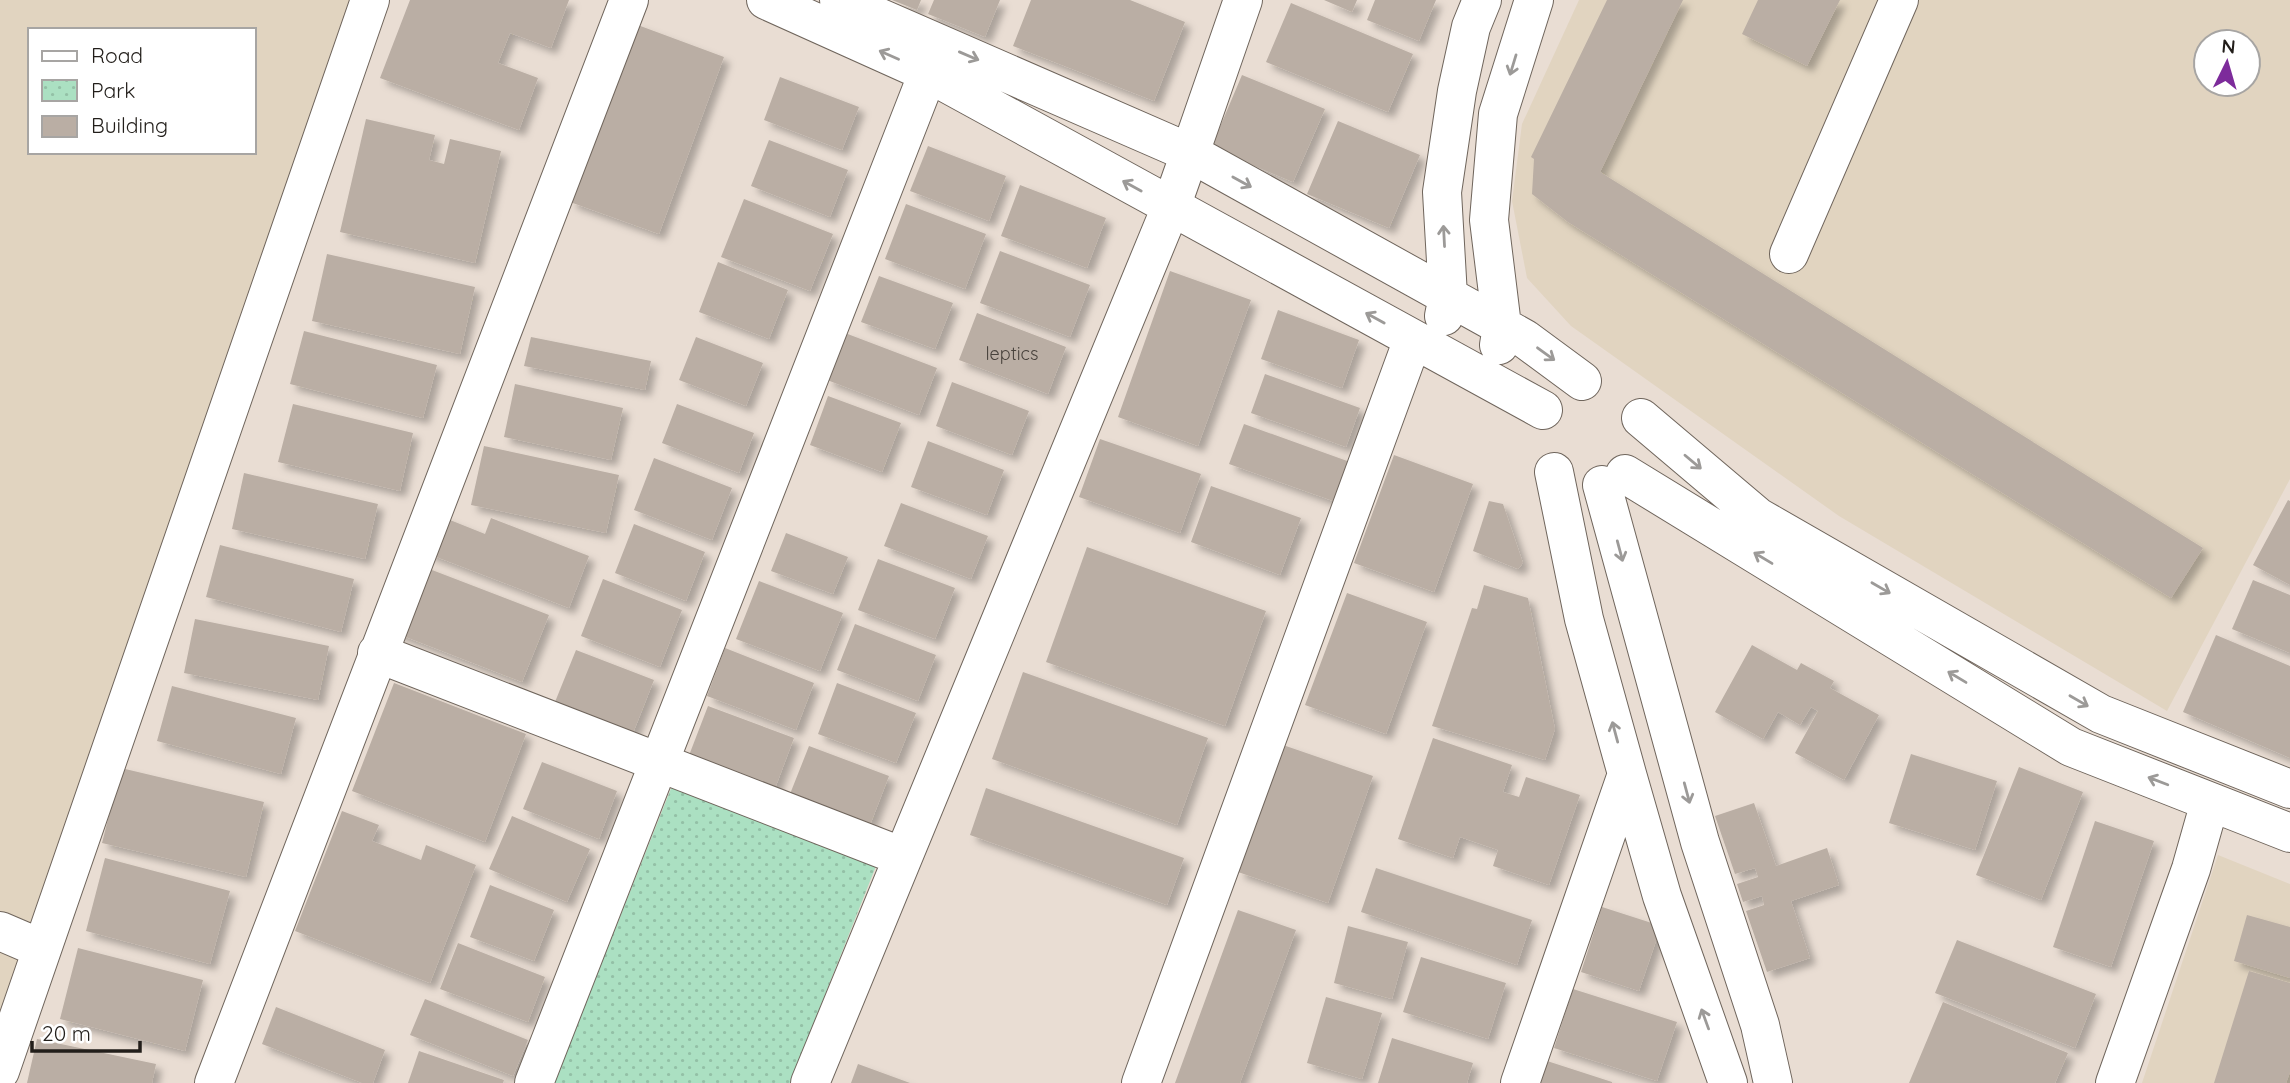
<svg xmlns="http://www.w3.org/2000/svg" width="2290" height="1083" viewBox="0 0 2290 1083" font-family="Quicksand,sans-serif">
<style>
.education{fill:#e1d4c0;fill-rule:evenodd}
.park{fill:url(#park-dots)}
.building{fill:#baaea4;filter:url(#shadow)}
.lines{fill:none;stroke-linecap:round;stroke-linejoin:round}
.minor-casing{stroke:#6f655c;stroke-width:40}
.major-casing{stroke:#6f655c;stroke-width:40}
.minor{stroke:#fff;stroke-width:38}
.major{stroke:#fff;stroke-width:38}
.oneway{stroke:#9c9a98}
.labels{text-anchor:middle;dominant-baseline:central;stroke-width:5;stroke-linejoin:round;paint-order:stroke}
.number-label{font-size:18px;fill:#48423c}
</style>
<defs>
<pattern id="park-dots" width="8" height="8" patternUnits="userSpaceOnUse" patternTransform="scale(1.75)"><rect width="8" height="8" fill="#abe0c2"/><path d="M2 2h.1M6 6h.1" fill="none" stroke="#93c0a6" stroke-width="1.8" stroke-linecap="round"/></pattern>
<filter id="shadow"><feDropShadow dx="6" dy="6" stdDeviation="3.5" flood-color="#0004"/></filter>
</defs>
<rect width="100%" height="100%" fill="#e9ddd3"/>
<path class="education" d="M 0,0 L 385,0 L 32,1022 L 0,1009 ZM 30,30 L 254,30 L 254,152 L 30,152 Z
M 1579,0 L 2290,0 L 2290,479 L 2167,711 L 1839,516 L 1571,326 L 1527,278 L 1512,201 L 1522,124 ZM 2206,42 L 2248,42 L 2248,84 L 2206,84 Z
M 2218,855 L 2290,884 L 2290,1083 L 2142,1083 Z"/>
<path class="park" d="M 674,781 L 878,861 L 790,1083 L 554,1083 Z"/>
<path class="building" d="M 410,0 L 569,0 L 551,48 L 510,33 L 498,63 L 538,78 L 519,130 L 380,78 Z
M 892,0 L 921,0 L 917,10 Z
M 934,0 L 1000,0 L 985,37 L 928,14 Z
M 1031,0 L 1130,0 L 1185,22 L 1154,101 L 1013,46 Z
M 1324,0 L 1357,0 L 1352,12 Z
M 1375,0 L 1436,0 L 1419,41 L 1367,20 Z
M 1607,0 L 1683,0 L 1600,172 L 2203,548 L 2171,598 L 1568,222 L 1532,194 L 1534,159 L 1531,157 Z
M 1758,0 L 1840,0 L 1807,66 L 1742,34 Z
M 1291,3 L 1413,54 L 1388,112 L 1266,62 Z
M 635,24 L 724,57 L 659,234 L 570,202 Z
M 1242,75 L 1325,109 L 1293,182 L 1211,148 Z
M 780,77 L 859,107 L 842,150 L 764,120 Z
M 366,119 L 435,135 L 429,160 L 444,164 L 450,139 L 501,151 L 475,263 L 340,232 Z
M 1338,121 L 1420,155 L 1389,228 L 1307,194 Z
M 769,140 L 848,170 L 830,217 L 751,186 Z
M 928,146 L 1006,176 L 989,221 L 910,191 Z
M 1020,185 L 1106,218 L 1087,268 L 1001,236 Z
M 744,199 L 833,234 L 810,291 L 721,257 Z
M 906,204 L 986,234 L 965,289 L 885,259 Z
M 1000,251 L 1090,285 L 1070,337 L 980,303 Z
M 327,254 L 475,287 L 460,354 L 312,321 Z
M 718,262 L 788,290 L 769,339 L 699,312 Z
M 1170,271 L 1251,300 L 1198,446 L 1118,417 Z
M 879,276 L 953,303 L 935,349 L 861,322 Z
M 1278,310 L 1359,340 L 1342,388 L 1261,359 Z
M 977,313 L 1066,347 L 1048,394 L 959,360 Z
M 304,331 L 437,365 L 423,418 L 290,384 Z
M 845,333 L 937,368 L 919,415 L 827,380 Z
M 531,337 L 651,361 L 645,390 L 524,366 Z
M 696,337 L 763,363 L 746,406 L 679,380 Z
M 1265,374 L 1360,408 L 1346,447 L 1251,413 Z
M 952,382 L 1029,411 L 1012,455 L 936,426 Z
M 515,384 L 623,408 L 611,460 L 504,437 Z
M 828,396 L 901,423 L 882,472 L 810,445 Z
M 293,404 L 413,433 L 400,491 L 278,462 Z
M 677,404 L 754,433 L 739,473 L 662,443 Z
M 1244,424 L 1350,462 L 1336,502 L 1229,464 Z
M 1100,439 L 1201,474 L 1180,533 L 1079,497 Z
M 928,441 L 1004,470 L 987,515 L 911,487 Z
M 484,446 L 619,475 L 606,533 L 471,505 Z
M 1394,455 L 1473,484 L 1434,592 L 1354,563 Z
M 654,458 L 732,488 L 712,540 L 634,510 Z
M 244,473 L 378,504 L 365,559 L 232,529 Z
M 1211,486 L 1301,518 L 1280,575 L 1191,542 Z
M 2288,500 L 2290,501 L 2290,585 L 2253,565 Z
M 1489,501 L 1503,504 L 1523,563 L 1518,569 L 1473,551 Z
M 901,503 L 988,536 L 971,579 L 884,546 Z
M 440,516 L 485,534 L 491,518 L 589,556 L 569,608 L 426,553 Z
M 634,524 L 705,552 L 686,601 L 615,573 Z
M 786,533 L 848,557 L 833,594 L 771,571 Z
M 220,545 L 354,579 L 341,632 L 206,597 Z
M 1087,547 L 1266,611 L 1225,726 L 1046,662 Z
M 878,559 L 955,588 L 935,639 L 858,610 Z
M 419,565 L 549,615 L 522,682 L 393,632 Z
M 603,579 L 682,610 L 660,667 L 581,636 Z
M 2253,580 L 2290,595 L 2290,653 L 2232,629 Z
M 759,581 L 843,613 L 820,671 L 736,639 Z
M 1484,585 L 1528,598 L 1555,729 L 1545,760 L 1432,726 L 1472,608 L 1477,609 Z
M 1347,593 L 1427,622 L 1386,734 L 1305,705 Z
M 195,619 L 329,646 L 318,700 L 184,673 Z
M 855,624 L 936,655 L 918,701 L 837,670 Z
M 2216,635 L 2290,666 L 2290,758 L 2183,712 Z
M 1752,645 L 1797,670 L 1801,663 L 1834,681 L 1830,688 L 1879,715 L 1844,780 L 1795,753 L 1818,711 L 1811,707 L 1800,725 L 1778,712 L 1763,739 L 1715,712 Z
M 725,648 L 814,683 L 796,730 L 707,696 Z
M 576,650 L 654,680 L 633,733 L 555,702 Z
M 1023,672 L 1208,738 L 1177,825 L 992,759 Z
M 394,683 L 526,734 L 485,842 L 352,791 Z
M 837,683 L 916,713 L 896,763 L 818,734 Z
M 172,686 L 296,718 L 281,774 L 157,741 Z
M 708,706 L 794,738 L 774,791 L 688,758 Z
M 1433,738 L 1512,765 L 1503,792 L 1519,797 L 1526,777 L 1580,795 L 1549,885 L 1493,866 L 1498,850 L 1460,837 L 1453,858 L 1398,839 Z
M 1283,745 L 1373,776 L 1328,903 L 1238,872 Z
M 809,746 L 889,776 L 870,825 L 790,794 Z
M 1911,754 L 1997,781 L 1975,850 L 1889,823 Z
M 542,762 L 617,791 L 599,839 L 523,809 Z
M 2019,767 L 2083,792 L 2041,900 L 1976,875 Z
M 121,768 L 264,802 L 246,877 L 102,843 Z
M 986,788 L 1184,858 L 1167,905 L 970,835 Z
M 1754,803 L 1776,866 L 1827,848 L 1839,885 L 1791,901 L 1810,958 L 1767,972 L 1746,911 L 1764,905 L 1762,896 L 1743,902 L 1737,884 L 1758,877 L 1755,868 L 1735,874 L 1715,816 Z
M 342,811 L 379,825 L 372,841 L 421,860 L 426,845 L 476,865 L 430,983 L 295,931 Z
M 512,816 L 590,849 L 567,902 L 489,869 Z
M 2095,821 L 2154,841 L 2111,967 L 2053,947 Z
M 105,858 L 230,891 L 210,964 L 86,931 Z
M 1376,868 L 1532,920 L 1517,965 L 1361,912 Z
M 490,885 L 554,910 L 534,961 L 470,937 Z
M 1602,907 L 1661,926 L 1639,991 L 1581,972 Z
M 1238,910 L 1296,930 L 1240,1083 L 1175,1083 Z
M 2247,915 L 2290,927 L 2290,978 L 2234,961 Z
M 1348,926 L 1408,942 L 1392,999 L 1334,983 Z
M 1957,940 L 2096,994 L 2075,1048 L 1935,993 Z
M 458,943 L 545,977 L 528,1022 L 440,989 Z
M 78,948 L 203,980 L 185,1051 L 60,1019 Z
M 1421,957 L 1506,983 L 1488,1039 L 1403,1012 Z
M 2249,971 L 2290,983 L 2290,1072 L 2286,1083 L 2214,1083 Z
M 1573,989 L 1677,1022 L 1657,1081 L 1554,1048 Z
M 1326,997 L 1382,1013 L 1362,1079 L 1307,1063 Z
M 425,999 L 528,1040 L 513,1076 L 410,1035 Z
M 1943,1002 L 2068,1053 L 2055,1083 L 1909,1083 Z
M 276,1007 L 385,1050 L 373,1083 L 362,1083 L 262,1044 Z
M 1392,1038 L 1473,1063 L 1467,1083 L 1378,1083 Z
M 37,1039 L 156,1064 L 152,1083 L 27,1083 Z
M 419,1051 L 504,1080 L 503,1083 L 408,1083 Z
M 1544,1060 L 1612,1082 L 1612,1083 L 1536,1083 Z
M 858,1064 L 910,1083 L 851,1083 Z"/>
<g class="lines">
<g class="minor-casing">
<path id="minor" d="M 766,0 L 928,73 L 1543,410
M 839,0 L 1190,153 L 1525,339 L 1582,381
M 1190,153 L 1243,0
M 1789,254 L 1899,0
M 1444,316 L 1448,296 L 1442,192 L 1457,91 L 1471,27 L 1482,0
M 1499,345 L 1502,326 L 1489,220 L 1498,114 L 1534,0
M 1641,418 L 1758,517 L 2101,714 L 2290,789
M 1554,472 L 1584,619 L 1627,774 L 1662,896 L 1728,1083
M 1625,474 L 2071,747 L 2290,833
M 1602,485 L 1700,842 L 1760,1025 L 1773,1083
M 377,653 L 903,857
M 0,931 L 42,949
M 0,1071 L 370,0
M 214,1083 L 629,0
M 534,1083 L 928,73
M 810,1083 L 1171,207
M 1141,1083 L 1413,339
M 1520,1083 L 1627,774
M 2115,1083 L 2191,869 L 2210,802"/>
</g>
<g class="major-casing">
<path id="major" d="M 1171,207 L 1190,153"/>
</g>
<use href="#minor" class="minor"/>
<use href="#major" class="major"/>
</g>
<defs><path id="oneway-shaft" d="M-6 0H5M1.5-3L5.5 0L1.5 3" fill="none" stroke-width="1.6" stroke-linecap="round" stroke-linejoin="round" transform="scale(1.75)"/></defs>
<g class="oneway">
<use href="#oneway-shaft" transform="translate(889 55) rotate(-156)"/>
<use href="#oneway-shaft" transform="translate(969 56) rotate(23)"/>
<use href="#oneway-shaft" transform="translate(1513 65) rotate(107)"/>
<use href="#oneway-shaft" transform="translate(1242 182) rotate(29)"/>
<use href="#oneway-shaft" transform="translate(1132 186) rotate(-151)"/>
<use href="#oneway-shaft" transform="translate(1444 236) rotate(-93)"/>
<use href="#oneway-shaft" transform="translate(1375 318) rotate(-151)"/>
<use href="#oneway-shaft" transform="translate(1546 354) rotate(36)"/>
<use href="#oneway-shaft" transform="translate(1693 462) rotate(40)"/>
<use href="#oneway-shaft" transform="translate(1620 551) rotate(75)"/>
<use href="#oneway-shaft" transform="translate(1763 558) rotate(-149)"/>
<use href="#oneway-shaft" transform="translate(1881 588) rotate(30)"/>
<use href="#oneway-shaft" transform="translate(1957 677) rotate(-149)"/>
<use href="#oneway-shaft" transform="translate(2079 701) rotate(30)"/>
<use href="#oneway-shaft" transform="translate(1615 732) rotate(-105)"/>
<use href="#oneway-shaft" transform="translate(2158 781) rotate(-159)"/>
<use href="#oneway-shaft" transform="translate(1687 793) rotate(75)"/>
<use href="#oneway-shaft" transform="translate(1705 1019) rotate(-110)"/>
</g>
<g class="labels">
<g class="number-label">
<text x="1012" y="353">leptics</text>
</g>
</g>
<rect x="28" y="28" width="228" height="126" fill="#ffffff" stroke="#a7a5a3" stroke-width="2"/>
<rect x="42" y="51" width="35" height="10" fill="#ffffff" stroke="#a7a5a3" stroke-width="2"/>
<text x="91" y="63" font-size="21" fill="#221e1a">Road</text>
<rect x="42" y="80" width="35" height="21" fill="url(#park-dots)" stroke="#a7a5a3" stroke-width="2"/>
<text x="91" y="98" font-size="21" fill="#221e1a">Park</text>
<rect x="42" y="116" width="35" height="21" fill="#baaea4" stroke="#a7a5a3" stroke-width="2"/>
<text x="91" y="133" font-size="21" fill="#221e1a">Building</text>
<g transform="translate(2227 63) rotate(5)"><circle r="33" fill="#ffffff" stroke="#a7a5a3" stroke-width="2"/>
<path d="M0-5L12 26L0 18L-12 26Z" fill="#7d2b9b"/>
<text y="-10" font-size="19" font-weight="bold" text-anchor="middle" fill="#221e1a">N</text>
</g>
<path d="M32 1041v10h108v-10" fill="none" stroke="#221e1a" stroke-width="3.5"/>
<text x="42" y="1041" font-size="21" fill="#221e1a" stroke="#ffffff" stroke-width="5" paint-order="stroke">20 m</text>
</svg>
